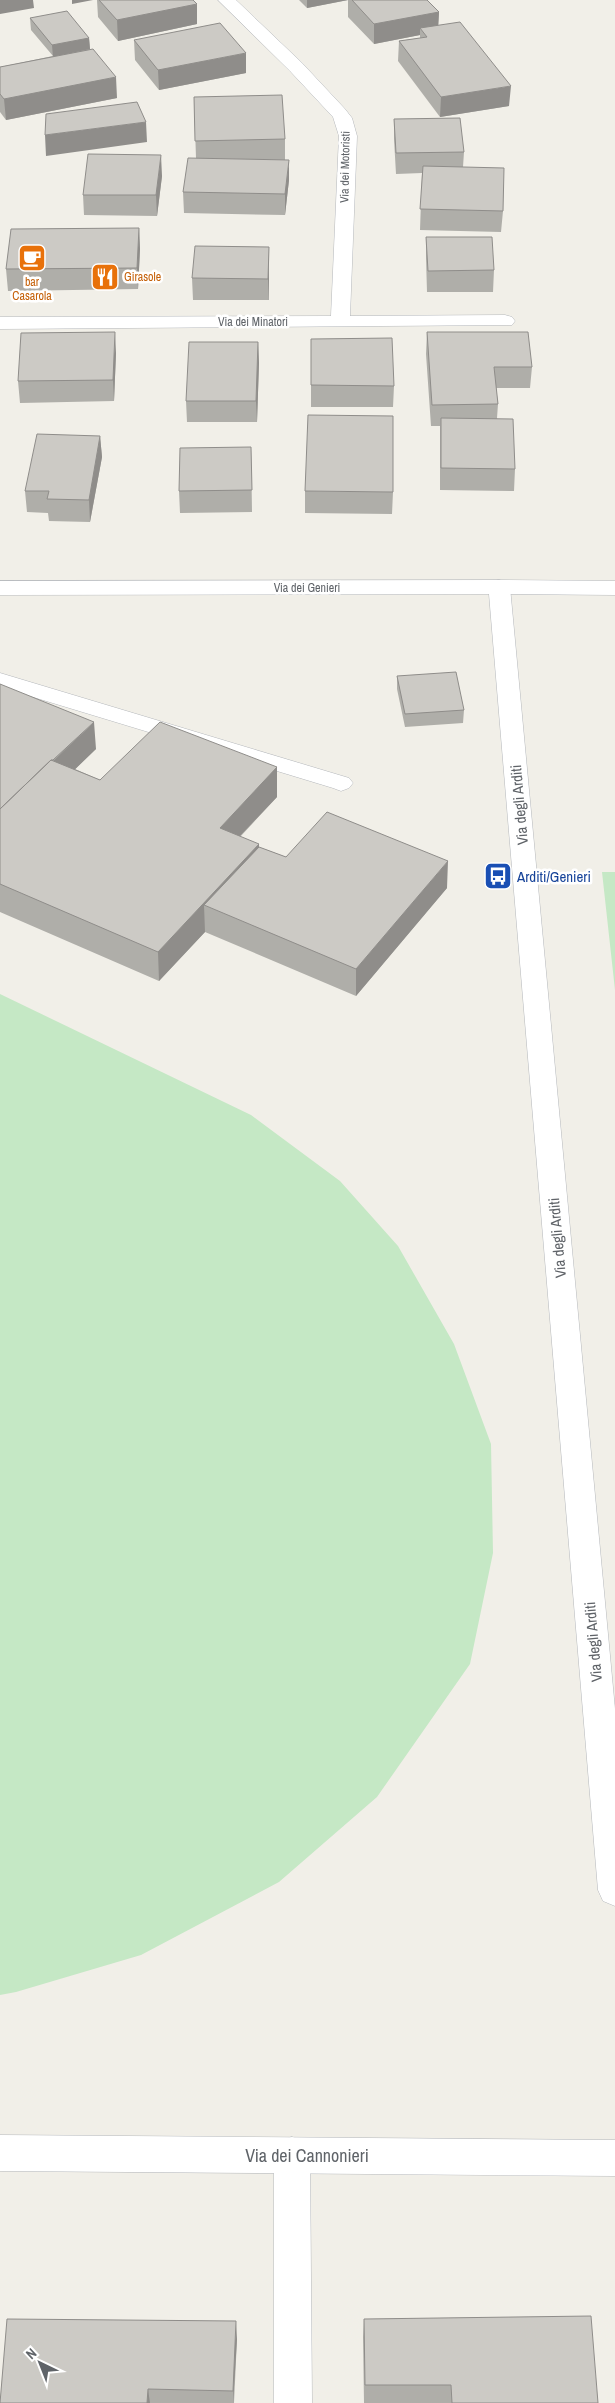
<svg xmlns="http://www.w3.org/2000/svg" width="615" height="2403" viewBox="0 0 615 2403" font-family="'Archivo Narrow',sans-serif">
<style>
.green{fill:#c5e8c5}
.lines{fill:none;stroke-linecap:round;stroke-linejoin:round}
.lane-casing{stroke:#b5b8bc;stroke-width:1}
.street-casing{stroke:#b5b8bc;stroke-width:1}
.lane{fill:#fff;fill-rule:evenodd}
.street{fill:#fff;fill-rule:evenodd}
.wall{fill:#afaea9}
.shaded-wall{fill:#8f8d8a}
.building{fill:#cccac5;stroke:#8f8d8a}
.labels{text-anchor:middle;dominant-baseline:central;stroke-width:5;stroke-linejoin:round;paint-order:stroke}
.far-street-label{font-size:12px;fill:#5f6368;stroke:#fff}
.far-food-label{font-size:12px;fill:#c56008;stroke:#fff;text-anchor:start}
.street-label{font-size:15px;fill:#5f6368;stroke:#fff}
.transit-label{font-size:15px;fill:#164399;stroke:#fff;text-anchor:start}
.near-street-label{font-size:18px;fill:#5f6368;stroke:#fff}
</style>
<rect width="100%" height="100%" fill="#f1efe8"/>
<path class="green" d="M 602,872 L 615,872 L 615,990 Z
M 0,994 L 251,1115 L 340,1181 L 398,1246 L 454,1344 L 491,1444 L 493,1553 L 470,1664 L 377,1797 L 279,1882 L 141,1955 L 16,1992 L 0,1995 Z"/>
<g class="lines">
<g class="lane-casing">
<path id="lane" d="M 499,580 L 615,581 L 615,595 L 499,594 L 491,592 L 488,587 L 491,582 Z
M 0,673 L 349,778 L 353,783 L 349,788 L 341,791 L 333,788 L 0,687 Z
M 292,2137 L 305,2142 L 310,2155 L 312,2403 L 274,2403 L 274,2155 L 279,2142 Z"/>
</g>
<g class="street-casing">
<path id="street" d="M 218,0 L 236,0 L 302,63 L 345,109 L 352,118 L 357,136 L 350,316 L 505,315 L 512,317 L 515,321 L 512,325 L 0,329 L 0,317 L 331,316 L 339,136 L 333,117 L 290,71 Z
M 499,580 L 507,582 L 510,587 L 615,1709 L 615,1906 L 603,1901 L 598,1890 L 489,594 L 0,595 L 0,581 Z
M 0,2135 L 615,2140 L 615,2176 L 0,2171 Z"/>
</g>
<use href="#lane" class="lane"/>
<use href="#street" class="street"/>
</g>
<path class="wall" d="M 97,0 L 193,0 L 197,24 L 118,41 L 98,17 Z
M 299,0 L 427,0 L 439,12 L 438,25 L 509,106 L 440,117 L 398,61 L 399,41 L 420,38 L 420,35 L 374,44 L 348,17 L 348,0 L 307,8 Z
M 30,18 L 89,38 L 90,49 L 117,98 L 6,120 L 0,112 L 0,67 L 53,56 L 31,30 Z
M 134,40 L 246,73 L 159,90 L 135,60 Z
M 194,97 L 285,139 L 285,160 L 289,180 L 285,215 L 184,213 L 183,192 L 196,158 Z
M 394,119 L 464,152 L 463,167 L 503,211 L 501,232 L 420,230 L 422,173 L 396,174 L 394,139 Z
M 162,176 L 157,216 L 84,215 L 83,195 Z
M 139,228 L 140,249 L 138,289 L 8,291 L 6,269 Z
M 426,237 L 494,270 L 493,292 L 427,292 L 426,258 Z
M 269,247 L 269,300 L 193,300 L 192,278 Z
M 427,332 L 532,367 L 530,388 L 496,388 L 498,404 L 497,418 L 515,469 L 514,491 L 440,490 L 440,426 L 431,426 L 426,354 Z
M 311,339 L 394,386 L 393,407 L 311,407 Z
M 258,342 L 259,363 L 257,422 L 187,422 L 186,401 Z
M 116,353 L 114,401 L 20,403 L 18,381 Z
M 100,436 L 102,457 L 90,522 L 49,521 L 48,513 L 27,512 L 25,491 Z
M 251,447 L 252,512 L 180,513 L 179,491 Z
M 305,491 L 393,492 L 392,514 L 305,513 Z
M 397,676 L 464,710 L 463,723 L 405,727 L 397,689 Z
M 0,684 L 96,749 L 75,769 L 100,780 L 277,767 L 277,797 L 240,837 L 259,847 L 286,857 L 447,888 L 356,996 L 205,932 L 159,981 L 0,912 Z
M 364,2319 L 598,2403 L 364,2403 L 363,2337 Z
M 237,2339 L 234,2403 L 0,2403 Z"/>
<path class="shaded-wall" d="M 0,0 L 33,0 L 34,8 L 0,14 Z
M 72,0 L 93,0 L 72,4 Z
M 307,0 L 348,0 L 307,8 Z
M 197,4 L 197,24 L 118,41 L 117,20 Z
M 439,12 L 438,32 L 420,28 L 420,35 L 374,44 L 374,24 Z
M 89,38 L 90,49 L 53,57 L 52,45 Z
M 246,53 L 246,73 L 159,90 L 158,70 Z
M 116,77 L 117,98 L 6,120 L 4,99 Z
M 511,86 L 509,106 L 440,117 L 441,97 Z
M 146,122 L 147,142 L 46,156 L 45,135 Z
M 161,155 L 162,176 L 157,216 L 156,195 Z
M 289,160 L 289,180 L 285,215 L 285,194 Z
M 139,228 L 140,249 L 138,289 L 137,268 Z
M 269,247 L 269,300 L 268,279 Z
M 115,332 L 116,353 L 114,401 L 113,380 Z
M 258,342 L 259,363 L 257,422 L 256,401 Z
M 100,436 L 102,457 L 90,522 L 89,500 Z
M 94,722 L 96,749 L 0,842 L 0,812 Z
M 277,767 L 277,797 L 220,857 L 220,828 Z
M 259,844 L 259,874 L 204,905 L 205,932 L 159,981 L 158,952 Z
M 448,861 L 447,888 L 356,996 L 356,969 Z
M 236,2321 L 237,2339 L 233,2403 L 233,2391 Z
M 148,2389 L 150,2403 L 147,2403 Z"/>
<path class="building" d="M 99,0 L 193,0 L 197,4 L 117,20 Z
M 352,0 L 427,0 L 439,12 L 374,24 Z
M 67,11 L 89,38 L 52,45 L 30,18 Z
M 460,22 L 511,86 L 441,97 L 399,41 L 427,37 L 420,28 Z
M 220,23 L 246,53 L 158,70 L 134,40 Z
M 93,49 L 116,77 L 4,99 L 0,94 L 0,67 Z
M 282,95 L 285,139 L 195,141 L 194,97 Z
M 137,102 L 146,122 L 45,135 L 46,114 Z
M 460,118 L 464,152 L 396,153 L 394,119 Z
M 88,154 L 161,155 L 156,195 L 83,195 Z
M 188,158 L 289,160 L 285,194 L 183,192 Z
M 423,166 L 504,168 L 503,211 L 420,209 Z
M 139,228 L 137,268 L 6,269 L 11,229 Z
M 426,237 L 492,237 L 494,270 L 428,271 Z
M 195,246 L 269,247 L 268,279 L 192,278 Z
M 115,332 L 113,380 L 18,381 L 21,333 Z
M 427,332 L 528,332 L 532,367 L 494,367 L 498,404 L 432,405 Z
M 392,338 L 394,386 L 311,385 L 311,339 Z
M 189,342 L 258,342 L 256,401 L 186,401 Z
M 308,415 L 393,416 L 393,492 L 305,491 Z
M 441,418 L 513,419 L 515,469 L 441,468 Z
M 37,434 L 100,436 L 89,500 L 47,499 L 49,491 L 25,491 Z
M 251,447 L 252,490 L 179,491 L 180,448 Z
M 456,672 L 464,710 L 405,714 L 397,676 Z
M 0,684 L 94,722 L 53,760 L 51,760 L 0,809 Z
M 160,722 L 277,767 L 220,828 L 259,844 L 158,952 L 0,884 L 0,809 L 51,760 L 100,780 Z
M 327,812 L 448,861 L 356,969 L 204,905 L 259,847 L 286,857 Z
M 591,2316 L 598,2403 L 452,2403 L 451,2385 L 365,2385 L 364,2319 Z
M 7,2319 L 236,2321 L 233,2391 L 148,2389 L 147,2403 L 0,2403 Z"/>
<defs>
<g id="cafe-square" transform="scale(1.4375)"><rect x="-9" y="-9" width="18" height="18" rx="4" fill="#e8710a" stroke="#fff"/><path d="M-5.5-4.5H6V0H3Q3 3.5 0 3.5H-2.5Q-5.5 3.5-5.5 0ZM3-3.2v2h1.7v-2ZM-6 4.5H4V6H-6Z" fill="#fff"/></g>
<g id="restaurant-square" transform="scale(1.4375)"><rect x="-9" y="-9" width="18" height="18" rx="4" fill="#e8710a" stroke="#fff"/><path d="M-5-6h1v4h1v-4h1v4h1v-4h1v5L-1.5 .5V6h-2V.5L-5-1ZM5-6V6H3V1.5H1.5Q1.5-4 5-6Z" fill="#fff"/></g>
<g id="bus-square" transform="scale(1.4375)"><rect x="-9" y="-9" width="18" height="18" rx="4" fill="#1a4fb4" stroke="#fff"/><path d="M-5-6H5V4H4V6H2V4H-2V6H-4V4H-5ZM-3.5-4V0h7V-4ZM-3.5 1.2v1.5H-2V1.2ZM2 1.2v1.5H3.5V1.2Z" fill="#fff"/></g>
</defs>
<g fill-rule="evenodd">
<use href="#cafe-square" x="32" y="258"/>
<use href="#restaurant-square" x="105" y="277"/>
<use href="#bus-square" x="498" y="876"/>
</g>
<g class="labels">
<g class="far-street-label">
<text transform="translate(345 167) rotate(-89)">Via dei Motoristi</text>
<text x="253" y="322">Via dei Minatori</text>
<text x="307" y="588">Via dei Genieri</text>
</g>
<g class="far-food-label">
<text x="124" y="277">Girasole</text>
<text x="32" y="282" text-anchor="middle">bar<tspan x="32" dy="14">Casarola</tspan></text>
</g>
<g class="street-label">
<text transform="translate(519 805) rotate(-95)">Via degli Arditi</text>
<text transform="translate(557 1238) rotate(-95)">Via degli Arditi</text>
<text transform="translate(593 1642) rotate(-95)">Via degli Arditi</text>
</g>
<g class="transit-label">
<text x="517" y="876">Arditi/Genieri</text>
</g>
<g class="near-street-label">
<text x="307" y="2155">Via dei Cannonieri</text>
</g>
</g>
<g transform="translate(40 2363) rotate(317)" stroke="#ffffff" stroke-width="4" paint-order="stroke">
<path d="M0-4L9 19L0 12L-9 19Z" fill="#5f6368"/>
<text y="-8" font-size="14" font-weight="bold" text-anchor="middle" fill="#5f6368">N</text>
</g>
</svg>
